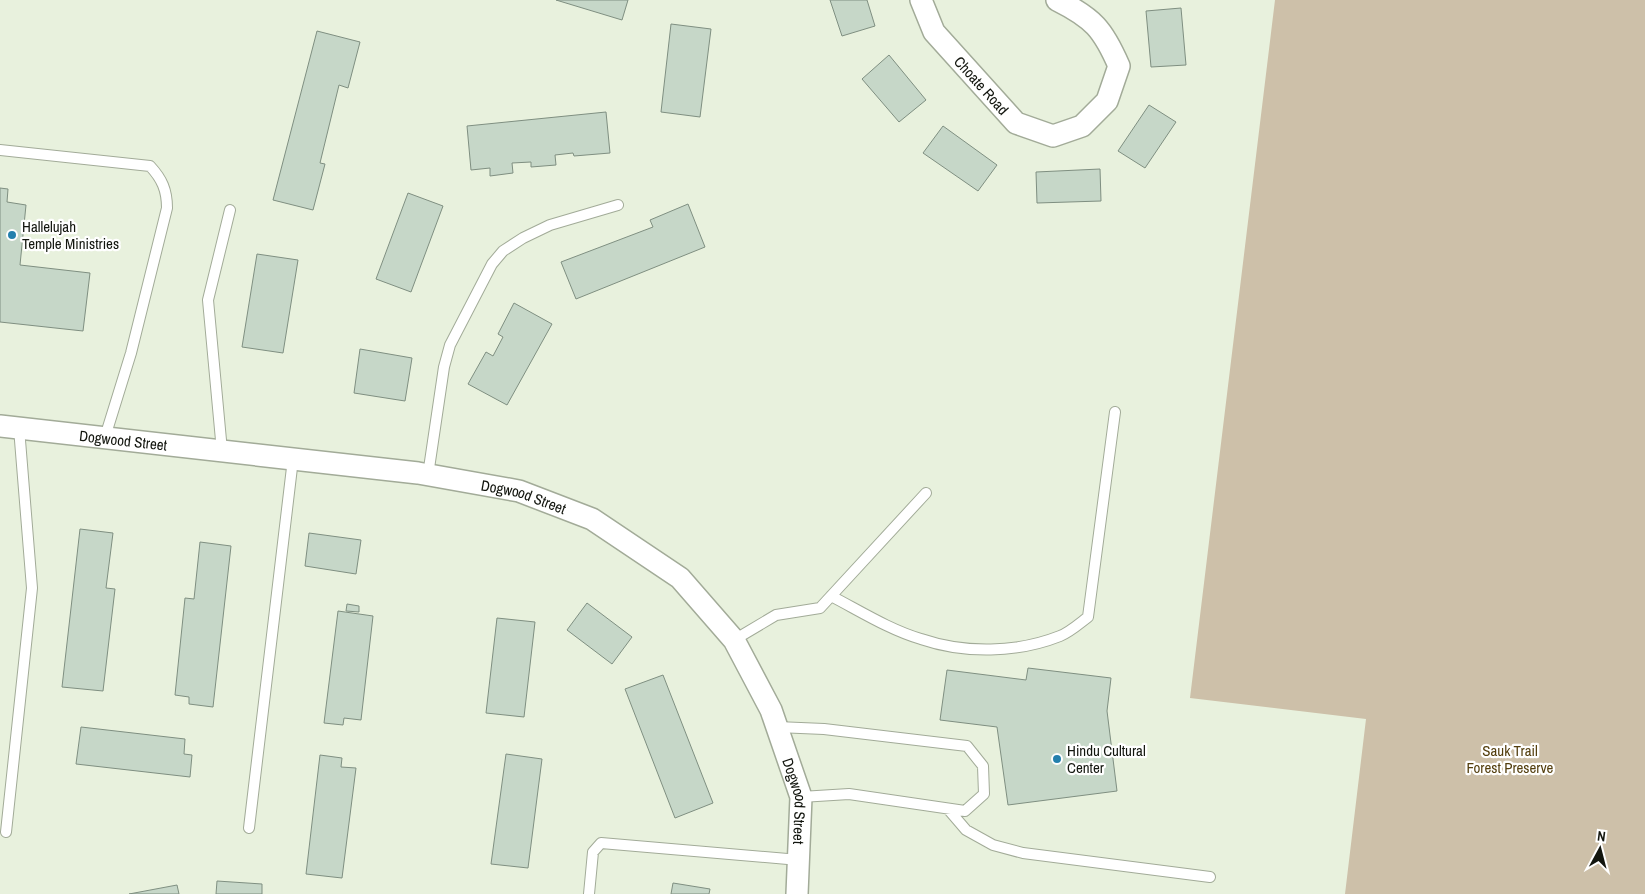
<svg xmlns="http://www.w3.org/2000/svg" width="1645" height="894" viewBox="0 0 1645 894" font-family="'Archivo Narrow',sans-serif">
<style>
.green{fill:#cdc0a9}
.building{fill:#c6d7c8;stroke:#7f8f81}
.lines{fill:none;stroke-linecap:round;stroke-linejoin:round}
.service-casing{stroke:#a2ab98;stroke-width:12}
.minor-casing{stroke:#a2ab98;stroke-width:24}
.service{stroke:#fff;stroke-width:10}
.minor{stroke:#fff;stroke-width:21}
.poi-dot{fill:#2480ad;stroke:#fff;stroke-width:2}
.labels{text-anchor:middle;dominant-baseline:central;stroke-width:4.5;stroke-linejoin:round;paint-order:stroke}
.street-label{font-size:15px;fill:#12150e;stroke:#fff}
.poi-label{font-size:15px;fill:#12150e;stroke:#fff;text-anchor:start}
.park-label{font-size:15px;fill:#533e0d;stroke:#fff}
</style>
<rect width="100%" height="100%" fill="#e8f1dd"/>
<path class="green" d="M 1275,0 L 1645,0 L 1645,894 L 1345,894 L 1366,719 L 1190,698 Z"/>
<path class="building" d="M 556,0 L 628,0 L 622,20 Z
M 830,0 L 867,0 L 875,26 L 842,36 Z
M 1181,8 L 1186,65 L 1151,67 L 1146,11 Z
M 671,24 L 711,29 L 700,117 L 661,112 Z
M 317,31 L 360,42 L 348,88 L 339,85 L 320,163 L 325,164 L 313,210 L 273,200 Z
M 889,55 L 926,100 L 899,122 L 862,79 Z
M 1149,105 L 1176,122 L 1145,168 L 1118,151 Z
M 606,112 L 610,153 L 574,156 L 573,153 L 555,155 L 556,165 L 531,167 L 531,162 L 512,163 L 513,173 L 490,176 L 490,168 L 471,170 L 467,126 Z
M 943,126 L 997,165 L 978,191 L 923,153 Z
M 1100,169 L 1101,201 L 1037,203 L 1036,172 Z
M 0,188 L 8,189 L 7,202 L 26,205 L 20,265 L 90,273 L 83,331 L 0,322 Z
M 408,193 L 443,206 L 411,292 L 376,279 Z
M 688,204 L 705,247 L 576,299 L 561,262 L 653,227 L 650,220 Z
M 257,254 L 298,260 L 283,353 L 242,347 Z
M 514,303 L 552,324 L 507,405 L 468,384 L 486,352 L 493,356 L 503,337 L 498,334 Z
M 360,349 L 412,358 L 405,401 L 354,393 Z
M 80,529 L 113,533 L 106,588 L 115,589 L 103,691 L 62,687 Z
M 309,533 L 361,540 L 356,574 L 305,566 Z
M 200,542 L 231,546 L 213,707 L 189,704 L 189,697 L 175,695 L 185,598 L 194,599 Z
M 587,603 L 632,637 L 612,664 L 567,630 Z
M 347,604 L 359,606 L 359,612 L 346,611 Z
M 338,611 L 373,616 L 361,720 L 344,718 L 343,725 L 324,723 Z
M 497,618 L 535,622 L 524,717 L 486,713 Z
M 1028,668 L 1111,678 L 1107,711 L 1117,791 L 1008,805 L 997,727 L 940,720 L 947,670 L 1026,680 Z
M 663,675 L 713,803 L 675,818 L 625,689 Z
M 81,727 L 185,739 L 184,754 L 192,755 L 190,777 L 76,764 Z
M 506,754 L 542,759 L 528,868 L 491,864 Z
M 320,755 L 342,758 L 341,767 L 356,768 L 342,878 L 306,874 Z
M 217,881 L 262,884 L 262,894 L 216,894 Z
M 673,883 L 710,889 L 709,894 L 671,894 Z
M 177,885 L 179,894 L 129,894 Z"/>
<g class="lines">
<g class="service-casing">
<path id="service" d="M 0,150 L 150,166 C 162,179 167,190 167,208 L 131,353 L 105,437
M 222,451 L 208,300 L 230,210
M 428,475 L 444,367 L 450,345 L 492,264 L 503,251 L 523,238 L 550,225 L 618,205
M 831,596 C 860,611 890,630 921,639 C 965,654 1017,653 1060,636 C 1070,632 1080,623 1088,617 L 1115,412
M 734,640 L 776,615 L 820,608 L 926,493
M 777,727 L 824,729 L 967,746 L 983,766 L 984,794 L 965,811 L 849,794 L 801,797
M 948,809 L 966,830 L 993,845 L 1023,853 L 1210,877
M 249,828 L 293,459
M 6,832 L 32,588 L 19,428
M 589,894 L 593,852 L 601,843 L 799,860"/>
</g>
<g class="minor-casing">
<g id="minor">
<path id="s1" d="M 921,0 L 934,32 L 1016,123 L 1053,136 L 1082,126 L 1107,101 L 1119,66 C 1103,29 1093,18 1057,0"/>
<path id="s2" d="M 0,426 L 418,473 L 519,491 L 592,519 L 680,578 L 734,640 L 771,710 L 801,797 L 797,894"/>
</g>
</g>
<use href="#service" class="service"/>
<use href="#minor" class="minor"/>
</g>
<g class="poi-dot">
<circle cx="12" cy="235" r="5"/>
<circle cx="1057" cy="759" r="5"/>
</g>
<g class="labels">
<g class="street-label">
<text stroke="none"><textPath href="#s1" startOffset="106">Choate Road</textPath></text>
<text stroke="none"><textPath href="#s2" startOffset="124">Dogwood Street</textPath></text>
<text stroke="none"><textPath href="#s2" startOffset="529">Dogwood Street</textPath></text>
<text stroke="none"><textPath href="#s2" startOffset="964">Dogwood Street</textPath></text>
</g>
<g class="poi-label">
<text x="22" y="226">Hallelujah<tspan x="22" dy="17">Temple Ministries</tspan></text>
<text x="1067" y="750">Hindu Cultural<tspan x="1067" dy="17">Center</tspan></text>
</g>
<g class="park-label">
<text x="1510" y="750">Sauk Trail<tspan x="1510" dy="17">Forest Preserve</tspan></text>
</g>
</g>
<g transform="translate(1600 849) rotate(7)" stroke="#ffffff" stroke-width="4" paint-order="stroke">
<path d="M0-4L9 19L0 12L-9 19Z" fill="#12150e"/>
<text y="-8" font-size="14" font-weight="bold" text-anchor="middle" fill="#12150e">N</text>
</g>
</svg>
